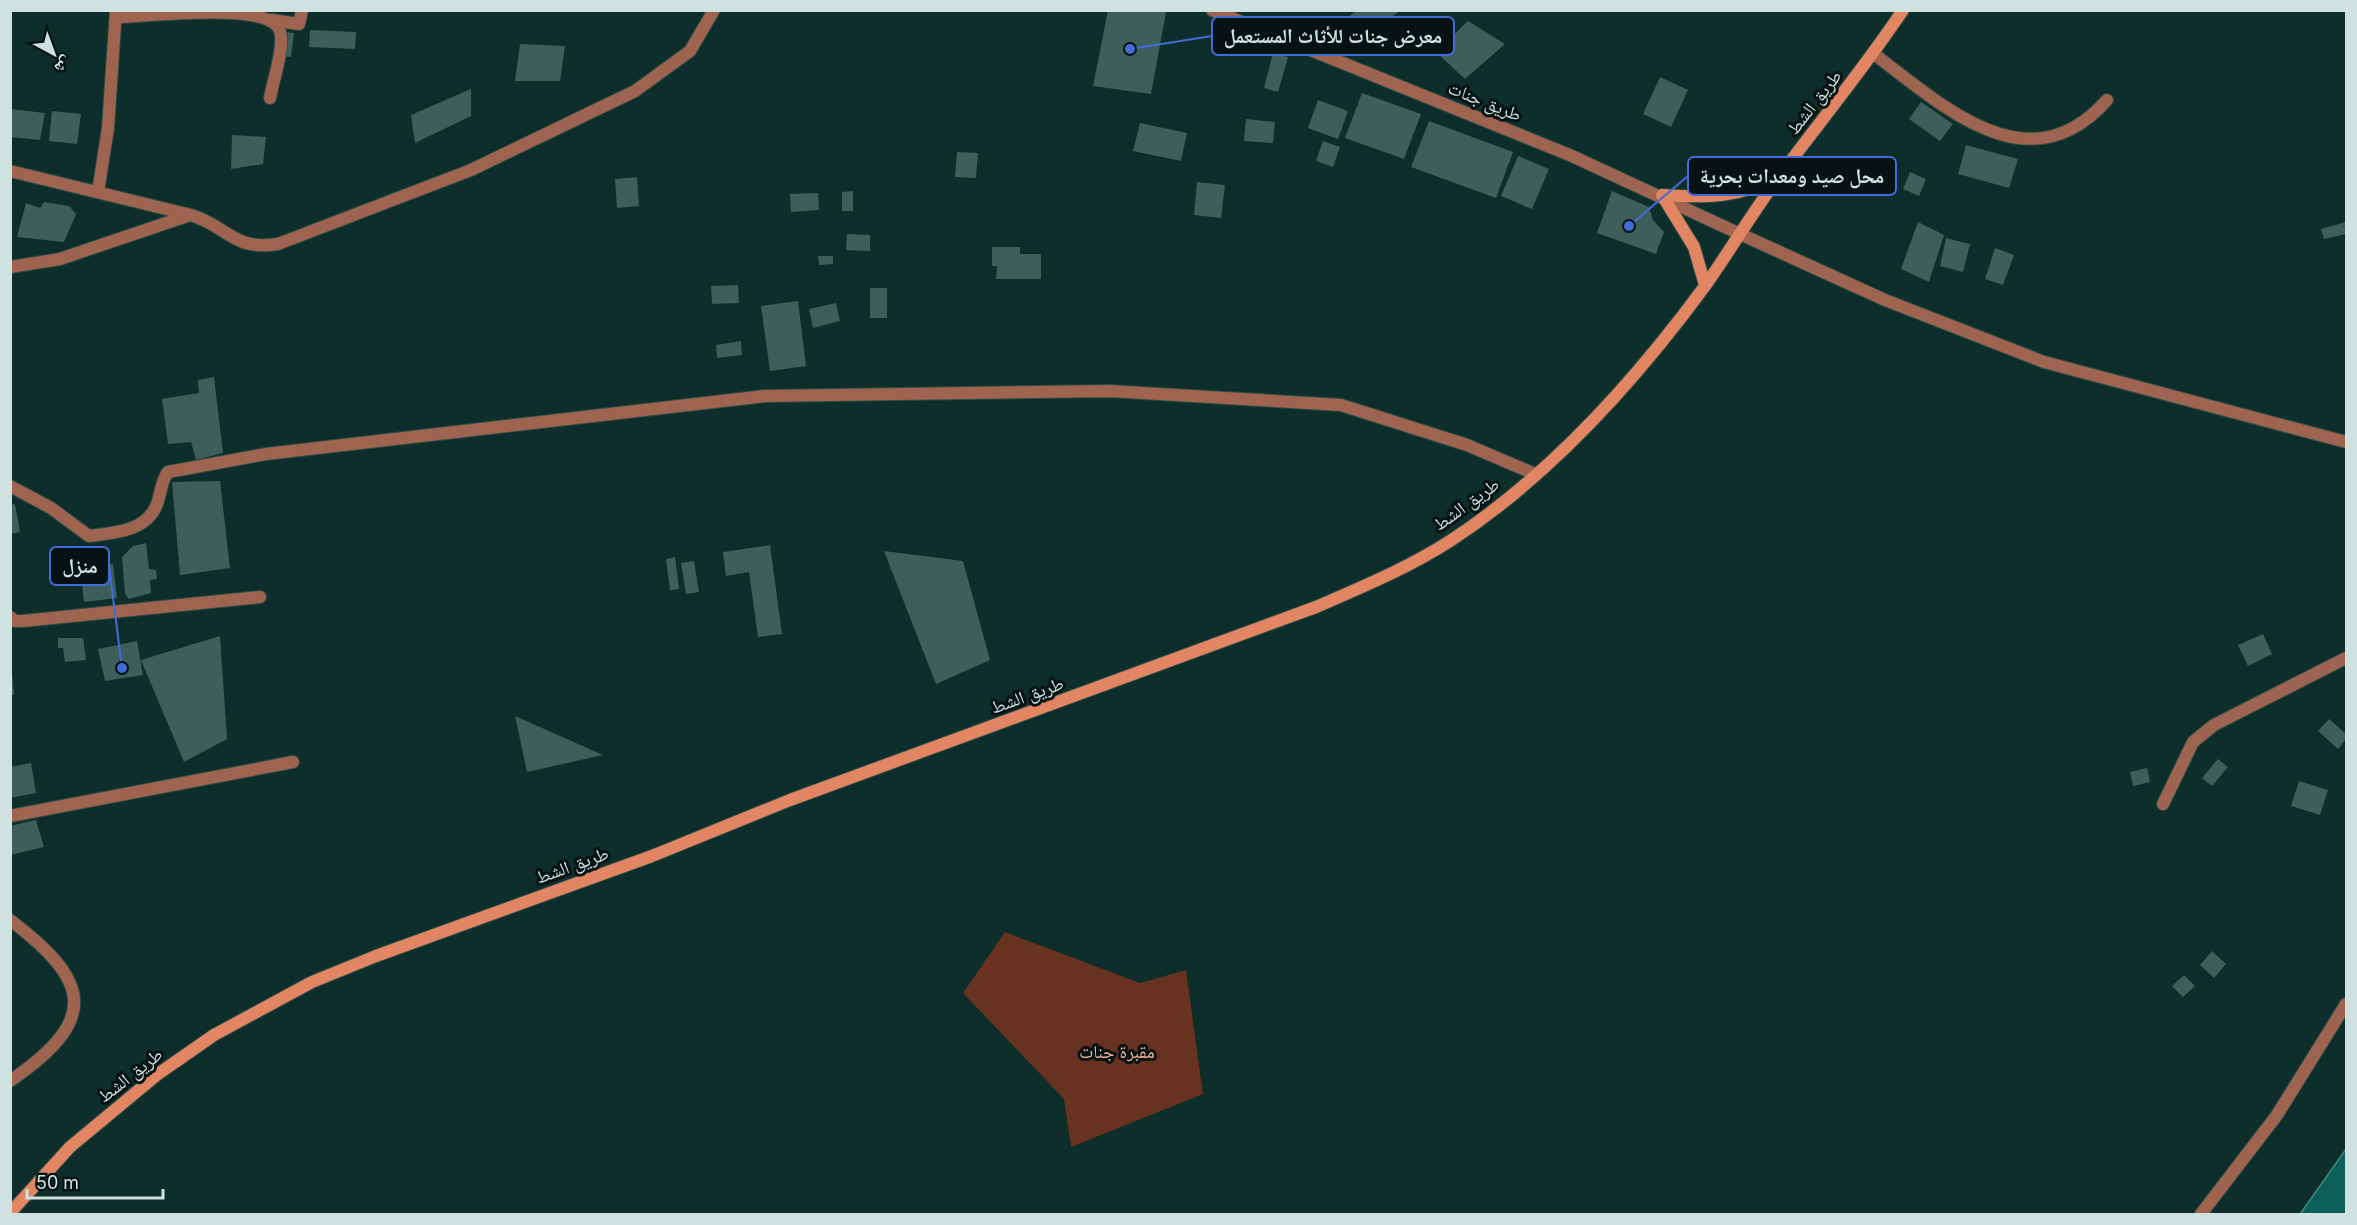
<svg xmlns="http://www.w3.org/2000/svg" width="2357" height="1225" viewBox="0 0 2357 1225" font-family="Inter,'Noto Naskh Arabic',sans-serif">
<style>
.green{fill:#67321f}
.water{fill:#0c6059;stroke:#478781;stroke-width:1.5}
.building{fill:#3e5e5a}
.lines{fill:none;stroke-linecap:round;stroke-linejoin:round}
.minor-casing{stroke:#2c4b47;stroke-width:14}
.tertiary-casing{stroke:#2c4b47;stroke-width:14}
.secondary-casing{stroke:#2c4b47;stroke-width:14}
.minor{stroke:#9e644f;stroke-width:12}
.tertiary{stroke:#9e644f;stroke-width:12}
.secondary{stroke:#e28563;stroke-width:12}
.labels{text-anchor:middle;dominant-baseline:central;stroke-width:6;stroke-linejoin:round;paint-order:stroke}
.street-label{font-size:18px;fill:#d0e2df;stroke:#061312}
.park-label{font-size:18px;fill:#fcb49b;stroke:#061312}
.leader{fill:none;stroke:#416cd9;stroke-width:2}
.callout-dot{fill:#416cd9;stroke:#061312;stroke-width:2}
.callout{fill:#061312;stroke:#416cd9;stroke-width:2}
.callout-label{font-size:20px;text-anchor:middle;font-weight:bold;fill:#d0e2df}
</style>
<rect width="100%" height="100%" fill="#0d2e2a"/>
<path class="green" d="M 1005,932 L 1140,983 L 1186,970 L 1203,1094 L 1071,1147 L 1064,1099 L 963,993 Z"/>
<path class="water" d="M 2346,1149 L 2346,1214 L 2300,1214 Z"/>
<path class="building" d="M 1108,10 L 1166,12 L 1151,94 L 1093,86 Z
M 1357,10 L 1401,10 L 1355,44 L 1341,23 Z
M 1468,21 L 1505,44 L 1465,79 L 1436,52 Z
M 310,30 L 356,32 L 355,49 L 309,47 Z
M 285,32 L 294,33 L 291,57 L 281,56 Z
M 520,44 L 565,46 L 560,81 L 515,81 Z
M 1273,53 L 1288,57 L 1278,92 L 1264,88 Z
M 1660,77 L 1688,90 L 1671,127 L 1643,114 Z
M 471,89 L 471,116 L 415,143 L 411,115 Z
M 1362,93 L 1421,114 L 1404,159 L 1345,138 Z
M 1318,100 L 1348,111 L 1338,139 L 1308,128 Z
M 1921,102 L 1953,124 L 1940,141 L 1909,119 Z
M 10,109 L 45,113 L 40,140 L 10,137 Z
M 52,111 L 81,114 L 77,144 L 49,141 Z
M 1246,119 L 1275,122 L 1273,143 L 1244,141 Z
M 1429,121 L 1513,152 L 1496,198 L 1411,167 Z
M 1140,123 L 1187,133 L 1181,161 L 1133,151 Z
M 232,135 L 266,137 L 263,164 L 231,169 Z
M 1323,141 L 1340,147 L 1333,167 L 1316,161 Z
M 1966,145 L 2018,159 L 2009,188 L 1958,174 Z
M 957,152 L 978,153 L 976,178 L 955,177 Z
M 1518,156 L 1549,169 L 1532,209 L 1501,196 Z
M 1910,172 L 1926,179 L 1919,196 L 1903,189 Z
M 637,177 L 639,206 L 617,208 L 615,179 Z
M 1197,182 L 1225,185 L 1221,218 L 1194,215 Z
M 853,191 L 853,211 L 842,211 L 842,192 Z
M 1612,191 L 1649,207 L 1653,220 L 1664,232 L 1656,254 L 1597,233 Z
M 818,193 L 819,210 L 791,212 L 790,194 Z
M 44,202 L 69,206 L 76,214 L 64,242 L 17,237 L 26,203 L 40,208 Z
M 1918,222 L 1944,235 L 1929,282 L 1901,269 Z
M 2346,222 L 2346,234 L 2324,239 L 2321,229 Z
M 847,234 L 870,235 L 870,251 L 846,250 Z
M 1946,238 L 1970,244 L 1963,272 L 1940,266 Z
M 992,247 L 1020,247 L 1020,254 L 1041,254 L 1041,279 L 996,279 L 997,266 L 992,266 Z
M 1995,248 L 2014,255 L 2003,285 L 1985,279 Z
M 818,256 L 833,256 L 833,264 L 819,265 Z
M 738,285 L 739,303 L 712,304 L 711,286 Z
M 870,288 L 887,288 L 887,318 L 870,318 Z
M 798,301 L 806,366 L 770,371 L 761,306 Z
M 836,303 L 840,321 L 813,328 L 809,309 Z
M 741,341 L 742,355 L 717,358 L 716,345 Z
M 214,377 L 223,453 L 196,460 L 191,442 L 168,444 L 162,399 L 199,393 L 198,380 Z
M 220,481 L 230,568 L 180,575 L 172,482 Z
M 15,504 L 20,532 L 10,534 L 10,505 Z
M 146,543 L 149,569 L 156,570 L 157,579 L 150,580 L 151,593 L 129,599 L 125,594 L 122,557 L 133,546 Z
M 770,545 L 782,634 L 758,637 L 749,572 L 726,576 L 723,552 Z
M 884,551 L 963,561 L 990,660 L 936,684 Z
M 675,557 L 679,589 L 670,590 L 666,559 Z
M 694,561 L 699,592 L 686,594 L 681,563 Z
M 113,564 L 117,598 L 84,602 L 80,568 Z
M 2263,634 L 2272,654 L 2248,666 L 2238,645 Z
M 220,636 L 227,739 L 184,762 L 141,660 Z
M 58,638 L 83,638 L 86,660 L 65,662 L 63,648 L 58,648 Z
M 137,641 L 143,675 L 105,681 L 98,649 Z
M 10,671 L 12,671 L 14,695 L 10,695 Z
M 515,716 L 603,755 L 527,772 Z
M 2329,719 L 2346,734 L 2346,739 L 2338,749 L 2318,731 Z
M 2218,759 L 2228,767 L 2212,786 L 2202,778 Z
M 31,763 L 36,793 L 10,798 L 10,767 Z
M 2147,768 L 2150,782 L 2133,786 L 2130,772 Z
M 2299,781 L 2328,790 L 2320,815 L 2291,806 Z
M 36,820 L 44,847 L 10,855 L 10,826 Z
M 2212,951 L 2226,964 L 2214,978 L 2200,965 Z
M 2184,975 L 2195,986 L 2183,997 L 2172,986 Z"/>
<g class="lines">
<g class="minor-casing">
<path id="minor" d="M 117,17 C 145,17 270,0 280,31 C 285,46 273,81 270,98
M 272,20 L 299,24 L 302,10
M 1874,54 C 1943,106 2029,188 2107,100
M 10,171 L 191,215 C 229,227 233,251 278,244 L 471,170 L 635,91 L 690,51 L 714,10
M 98,192 L 108,128 L 116,10
M 1740,234 L 1885,300 L 2044,362 L 2346,442
M 10,267 L 60,259 L 190,215
M 10,486 L 51,508 L 89,536 C 115,533 147,531 157,504 C 161,493 161,481 168,472 L 266,454 L 765,396 L 1109,391 L 1341,405 L 1467,445 L 1535,474
M 10,617 L 15,621 L 23,621 L 260,597
M 2163,804 L 2193,742 L 2214,725 L 2346,658
M 10,816 L 293,762
M 10,920 C 92,982 99,1020 10,1081
M 2201,1214 L 2277,1115 L 2346,1004"/>
</g>
<g class="tertiary-casing">
<path id="tertiary" d="M 1212,10 L 1572,156 L 1740,234"/>
</g>
<g class="secondary-casing">
<path id="secondary" d="M 1662,195 C 1703,198 1741,198 1777,177
M 1662,195 L 1694,247 L 1705,285
M 10,1213 L 70,1147 L 158,1074 L 214,1035 L 312,982 L 376,956 L 652,856 L 790,800 L 1316,607 C 1362,587 1408,568 1450,541 C 1550,476 1635,381 1705,286 C 1731,249 1754,210 1781,174 C 1822,119 1865,67 1903,10"/>
</g>
<use href="#minor" class="minor"/>
<use href="#tertiary" class="tertiary"/>
<use href="#secondary" class="secondary"/>
</g>
<g class="labels">
<g class="street-label">
<text transform="translate(1485 101) rotate(22)">طريق جنات</text>
<text transform="translate(1814 102) rotate(-52)">طريق الشط</text>
<text transform="translate(1466 504) rotate(-36)">طريق الشط</text>
<text transform="translate(1027 695) rotate(-20)">طريق الشط</text>
<text transform="translate(572 865) rotate(-20)">طريق الشط</text>
<text transform="translate(130 1075) rotate(-38)">طريق الشط</text>
</g>
<g class="park-label">
<text x="1117" y="1051">مقبرة جنات</text>
</g>
</g>
<path class="leader" d="M1130 49L1212 36M1629 226L1688 176M122 668L109 566"/>
<g class="callout-dot">
<circle cx="1130" cy="49" r="6"/>
<circle cx="1629" cy="226" r="6"/>
<circle cx="122" cy="668" r="6"/>
</g>
<g class="callout">
<rect x="1212" y="17" width="242" height="38" rx="6"/>
<rect x="1688" y="157" width="208" height="38" rx="6"/>
<rect x="50" y="547" width="59" height="38" rx="6"/>
</g>
<g class="callout-label">
<text x="1333" y="43">معرض جنات للأثاث المستعمل</text>
<text x="1792" y="183">محل صيد ومعدات بحرية</text>
<text x="80" y="573">منزل</text>
</g>
<rect width="2357" height="1225" fill="none" stroke="#d0e2df" stroke-width="24"/>
<g transform="translate(54 54) rotate(139)" stroke="#061312" stroke-width="4.5" paint-order="stroke">
<path d="M0-4.5L10 22L0 15L-10 22Z" fill="#d0e2df"/>
<text y="-9" font-size="16" font-weight="bold" text-anchor="middle" fill="#d0e2df">ش</text>
</g>
<path d="M27 1189v9h136v-9" fill="none" stroke="#d0e2df" stroke-width="3"/>
<text x="36" y="1189" font-size="18" fill="#d0e2df" stroke="#061312" stroke-width="4.5" paint-order="stroke">50 m</text>
</svg>
